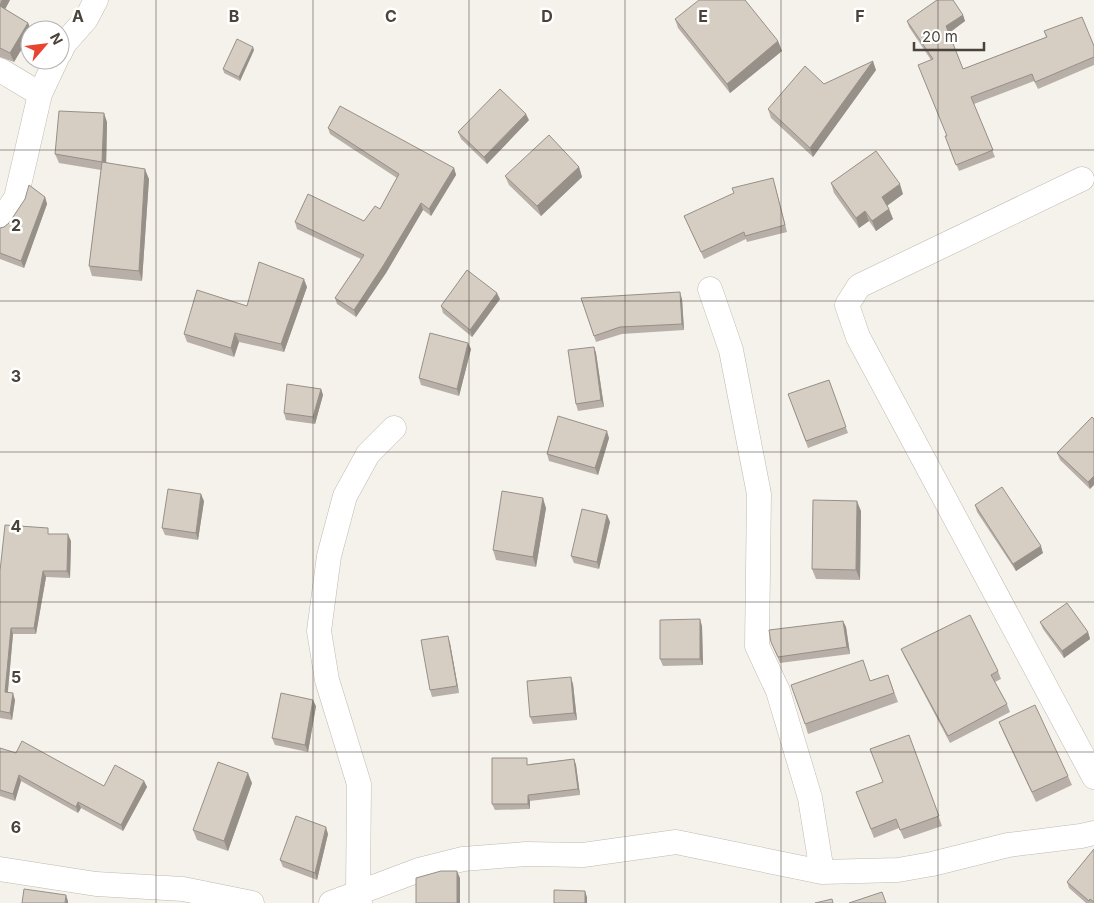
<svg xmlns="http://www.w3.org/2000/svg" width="1094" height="903" viewBox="0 0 1094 903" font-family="Inter,sans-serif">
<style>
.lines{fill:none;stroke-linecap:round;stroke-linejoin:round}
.street-casing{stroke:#c0b9af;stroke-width:25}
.street{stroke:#fff;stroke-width:24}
.wall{fill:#b8b0a8}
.shaded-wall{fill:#969088}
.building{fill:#d6cdc3;stroke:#969088}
.grid{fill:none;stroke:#49433a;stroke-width:1;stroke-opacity:0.55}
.grid-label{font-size:16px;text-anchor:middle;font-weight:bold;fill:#49433a;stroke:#fff;stroke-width:5;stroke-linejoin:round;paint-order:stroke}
</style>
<rect width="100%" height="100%" fill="#f5f2ec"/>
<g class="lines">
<g class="street-casing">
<path id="street" d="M 60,53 L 64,44 L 86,19 L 96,0
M 0,70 L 40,94
M 1082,179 L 859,286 L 847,305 L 858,337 L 1094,777
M 0,222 L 16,198 L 40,94 L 56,60
M 710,289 L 731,350 L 759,494 L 757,646 L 778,691 L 810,798 L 822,872
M 0,869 L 96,884 L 183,889 L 252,903
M 331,903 L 419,870 L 463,859 L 526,854 L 583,855 L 676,842 L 822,872 L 898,870 L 932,864 L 1008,845 L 1081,836 L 1094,833
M 360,903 L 358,893 L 359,784 L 327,680 L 319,631 L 329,556 L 345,496 L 368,454 L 394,428"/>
</g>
<use href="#street" class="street"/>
</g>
<path class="wall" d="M 0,0 L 10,0 L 5,9 L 28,23 L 31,30 L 30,35 L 14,62 L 0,57 Z
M 963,15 L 965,21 L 949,33 L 963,69 L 1046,37 L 1044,31 L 1094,46 L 1094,65 L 1038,89 L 1034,81 L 974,104 L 995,157 L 959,171 L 945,136 L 947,136 L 931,60 L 909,27 L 907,21 Z
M 675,19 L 778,41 L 782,51 L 730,93 L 678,28 Z
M 254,50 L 240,81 L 224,73 L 223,69 Z
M 876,70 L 813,157 L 771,118 L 768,109 L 824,84 Z
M 529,120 L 487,164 L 461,139 L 458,132 Z
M 107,122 L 106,162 L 149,179 L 142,281 L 92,276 L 89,266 L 101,170 L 59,163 L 55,154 Z
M 328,128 L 454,168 L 456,175 L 431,216 L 423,210 L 386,273 L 356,317 L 337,304 L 335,298 L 361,259 L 297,229 L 295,222 L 364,221 L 380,209 L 397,178 L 330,134 Z
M 579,167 L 582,177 L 541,216 L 509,185 L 505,176 Z
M 831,183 L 903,194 L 887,206 L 889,209 L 893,219 L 876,231 L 869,221 L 859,228 L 834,193 Z
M 775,185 L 787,232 L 747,242 L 746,239 L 704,259 L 684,216 Z
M 45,197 L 47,204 L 24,268 L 0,259 L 0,228 L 4,227 Z
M 307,287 L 284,352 L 239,342 L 234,357 L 187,342 L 184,334 Z
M 581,298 L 682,299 L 684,330 L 622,334 L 596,342 Z
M 500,299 L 472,337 L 443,313 L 441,306 Z
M 468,343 L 471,349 L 459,396 L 421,385 L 419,378 Z
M 594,347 L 596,353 L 604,407 L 578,411 L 576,404 Z
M 829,380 L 848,433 L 808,448 L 788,394 Z
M 321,389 L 323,395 L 315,424 L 286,420 L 284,413 Z
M 1092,417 L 1090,489 L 1060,460 L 1057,453 Z
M 609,438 L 598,475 L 549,461 L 547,454 Z
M 204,501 L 198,540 L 165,535 L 162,528 Z
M 975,505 L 1043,553 L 1016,571 L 977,512 Z
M 546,508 L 536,567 L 496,560 L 493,550 Z
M 861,511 L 860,580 L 816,579 L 812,569 Z
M 607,515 L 610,522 L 599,569 L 574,563 L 571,556 Z
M 50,534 L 71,541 L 70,578 L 46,577 L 36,634 L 13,634 L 8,692 L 15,700 L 12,720 L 0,718 L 0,571 Z
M 843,621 L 846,627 L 850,654 L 780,663 L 771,642 Z
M 1040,622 L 1088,632 L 1090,639 L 1064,658 L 1043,629 Z
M 702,626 L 703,665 L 663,666 L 660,659 Z
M 450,643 L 459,693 L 432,697 L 430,690 Z
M 901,649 L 998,671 L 1001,679 L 995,682 L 1007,704 L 1010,712 L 950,743 L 904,656 Z
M 888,675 L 898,702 L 808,734 L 805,724 L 870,681 Z
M 573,684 L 577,720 L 533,724 L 530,717 Z
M 316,706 L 308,752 L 275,745 L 272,738 Z
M 999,722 L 1068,776 L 1072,785 L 1036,802 L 1003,732 Z
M 909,735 L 942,826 L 904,839 L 899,828 L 874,838 L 856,792 L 883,782 Z
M 0,748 L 104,786 L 144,781 L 147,787 L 123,831 L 81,808 L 78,813 L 21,781 L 15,801 L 0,796 Z
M 574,759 L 576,765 L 580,795 L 530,801 L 530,809 L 495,810 L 492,804 L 530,764 Z
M 252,783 L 228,851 L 197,840 L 193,830 Z
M 328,834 L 317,880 L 283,867 L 280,860 Z
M 1094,849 L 1094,903 L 1086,903 L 1069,888 L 1067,882 Z"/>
<path class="shaded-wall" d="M 2,0 L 10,0 L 2,15 L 0,8 L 0,4 Z
M 963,15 L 965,21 L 949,33 L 946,26 Z
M 28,23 L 31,30 L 30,35 L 14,62 L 10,53 Z
M 778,41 L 782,51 L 730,93 L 727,84 Z
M 253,47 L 254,50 L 240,81 L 239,77 Z
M 873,61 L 876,70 L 813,157 L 810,148 Z
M 104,113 L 107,122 L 106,171 L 102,162 Z
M 526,114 L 529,120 L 487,164 L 484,157 Z
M 579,167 L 582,177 L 541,216 L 537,206 Z
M 454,168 L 456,175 L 431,216 L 429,209 Z
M 145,169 L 149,179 L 142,281 L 139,271 Z
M 900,184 L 903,194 L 885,207 L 882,197 Z
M 45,197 L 47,204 L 24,268 L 21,261 Z
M 421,203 L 423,210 L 386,273 L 356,317 L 354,310 Z
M 889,209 L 893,219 L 876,231 L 872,221 Z
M 865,211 L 869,221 L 859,228 L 856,218 Z
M 304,279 L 307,287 L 284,352 L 281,344 Z
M 680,292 L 682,299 L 684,330 L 682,324 Z
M 497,293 L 500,299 L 472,337 L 470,330 Z
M 235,333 L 239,342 L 234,357 L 231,348 Z
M 468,343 L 471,349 L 459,396 L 457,389 Z
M 594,347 L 596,353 L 604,407 L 601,400 Z
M 321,389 L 323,395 L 315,424 L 313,417 Z
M 607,431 L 609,438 L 598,475 L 595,468 Z
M 1094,476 L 1094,485 L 1090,489 L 1088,482 Z
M 201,494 L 204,501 L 198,540 L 196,533 Z
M 543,498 L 546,508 L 536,567 L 533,557 Z
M 857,501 L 861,511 L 860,580 L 856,570 Z
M 607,515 L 610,522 L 599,569 L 597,562 Z
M 68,534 L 71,541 L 70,578 L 67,571 Z
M 1041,546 L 1043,553 L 1016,571 L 1013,564 Z
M 43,571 L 46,577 L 36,634 L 34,628 Z
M 700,619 L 702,626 L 703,665 L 700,659 Z
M 843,621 L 846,627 L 850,654 L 847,647 Z
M 11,628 L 13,634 L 7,699 L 5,692 Z
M 1088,632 L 1090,639 L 1064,658 L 1062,651 Z
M 448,636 L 450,643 L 459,693 L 457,686 Z
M 571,677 L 573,684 L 577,720 L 574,713 Z
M 13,693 L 15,700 L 12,720 L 10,713 Z
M 313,700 L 316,706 L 308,752 L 305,745 Z
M 574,759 L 576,765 L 580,795 L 578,789 Z
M 248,773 L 252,783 L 228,851 L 224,841 Z
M 19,775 L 21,781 L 15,801 L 13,794 Z
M 144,781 L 147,787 L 123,831 L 121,825 Z
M 528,795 L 530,801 L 530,809 L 528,804 Z
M 78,802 L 81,808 L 78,813 L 76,807 Z
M 326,827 L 328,834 L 317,880 L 315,873 Z
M 457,871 L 460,878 L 460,903 L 457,903 Z
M 585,891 L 587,897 L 587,903 L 585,903 Z
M 66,895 L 68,901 L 68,903 L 65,903 Z"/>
<path class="building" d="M 699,0 L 745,0 L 778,41 L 727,84 L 675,19 Z
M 937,0 L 953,0 L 963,15 L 946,26 L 963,69 L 1047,37 L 1044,31 L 1082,17 L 1094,46 L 1094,57 L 1035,82 L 1032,74 L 971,97 L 993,150 L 956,165 L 945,136 L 947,136 L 918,65 L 933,59 L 907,21 Z
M 0,6 L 28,23 L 10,53 L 0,48 Z
M 237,39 L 253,47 L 239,77 L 223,69 Z
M 873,61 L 810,148 L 768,109 L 805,66 L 824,84 Z
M 500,89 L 526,114 L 484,157 L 458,132 Z
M 340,106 L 454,168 L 429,209 L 421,203 L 383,266 L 354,310 L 335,298 L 364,255 L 295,222 L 308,194 L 364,221 L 375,206 L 380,209 L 399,174 L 328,128 Z
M 59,111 L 104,113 L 102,162 L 55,154 Z
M 549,135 L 579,167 L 537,206 L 505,176 Z
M 876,151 L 900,184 L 882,197 L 889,209 L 872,221 L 865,211 L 856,218 L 831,183 Z
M 102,162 L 145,169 L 139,271 L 89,266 Z
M 773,178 L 785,225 L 745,236 L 744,232 L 701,252 L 684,216 L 734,193 L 732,188 Z
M 29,185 L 45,197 L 21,261 L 0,253 L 0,228 L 4,227 L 9,223 L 25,199 Z
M 259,262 L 304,279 L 281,344 L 235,333 L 231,348 L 184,334 L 197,290 L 247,306 Z
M 467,270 L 497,293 L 470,330 L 441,306 Z
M 680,292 L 682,324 L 620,327 L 594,336 L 581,298 Z
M 430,333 L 468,343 L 457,389 L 419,378 Z
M 594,347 L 601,400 L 576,404 L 568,350 Z
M 829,380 L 846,427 L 806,441 L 788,394 Z
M 287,384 L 321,389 L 313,417 L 284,413 Z
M 558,416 L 607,431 L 595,468 L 547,454 Z
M 1092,417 L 1094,419 L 1094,476 L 1088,482 L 1057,453 Z
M 1002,487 L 1041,546 L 1013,564 L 975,505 Z
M 168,489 L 201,494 L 196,533 L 162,528 Z
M 502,491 L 543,498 L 533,557 L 493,550 Z
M 813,500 L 857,501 L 856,570 L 812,569 Z
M 582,509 L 607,515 L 597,562 L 571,556 Z
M 5,525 L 48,528 L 48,534 L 68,534 L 67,571 L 43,571 L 34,628 L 11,628 L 5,692 L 13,693 L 10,713 L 0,711 L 0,571 Z
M 1067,603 L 1088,632 L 1062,651 L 1040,622 Z
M 970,615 L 998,671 L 991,675 L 1007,704 L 948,736 L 901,649 Z
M 700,619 L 700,659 L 660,659 L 660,620 Z
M 843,621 L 847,647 L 778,657 L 771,642 L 769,630 Z
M 448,636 L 457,686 L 430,690 L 421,640 Z
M 863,660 L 870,681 L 888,675 L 894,693 L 805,724 L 791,685 Z
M 571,677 L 574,713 L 530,717 L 527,681 Z
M 281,693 L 313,700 L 305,745 L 272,738 Z
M 1035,705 L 1068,776 L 1032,792 L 999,722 Z
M 909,735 L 939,816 L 900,830 L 896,819 L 871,829 L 856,792 L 883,782 L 870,749 Z
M 22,741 L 104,786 L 115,765 L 144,781 L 121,825 L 78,802 L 76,807 L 19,775 L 13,794 L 0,790 L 0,748 L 16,753 Z
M 492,758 L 527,758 L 527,765 L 574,759 L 578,789 L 528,795 L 528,804 L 492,804 Z
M 218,762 L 248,773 L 224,841 L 193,830 Z
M 296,816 L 326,827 L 315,873 L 280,860 Z
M 1094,849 L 1094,902 L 1090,899 L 1089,901 L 1067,882 Z
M 441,871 L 457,871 L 457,903 L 416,903 L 416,878 Z
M 24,889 L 66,895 L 65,903 L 22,903 Z
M 554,890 L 585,891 L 585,903 L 554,903 Z
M 882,892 L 886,903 L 849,903 Z
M 832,899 L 833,903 L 815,903 Z"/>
<path class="grid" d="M 156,0 L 156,903M 313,0 L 313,903M 469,0 L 469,903M 625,0 L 625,903M 781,0 L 781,903M 938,0 L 938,903M 0,150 L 1094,150M 0,301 L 1094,301M 0,452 L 1094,452M 0,602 L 1094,602M 0,752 L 1094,752"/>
<g class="grid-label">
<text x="78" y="22">A</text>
<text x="234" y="22">B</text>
<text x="391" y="22">C</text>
<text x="547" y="22">D</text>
<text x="703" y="22">E</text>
<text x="860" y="22">F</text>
<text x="16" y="231">2</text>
<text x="16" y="382">3</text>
<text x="16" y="532">4</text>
<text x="16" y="683">5</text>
<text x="16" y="833">6</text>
</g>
<g transform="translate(45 45) rotate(62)"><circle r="24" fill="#ffffff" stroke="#b6b4b0"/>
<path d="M0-4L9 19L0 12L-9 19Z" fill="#e74531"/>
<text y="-8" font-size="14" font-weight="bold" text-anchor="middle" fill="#49433a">N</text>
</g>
<path d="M914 42v8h70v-8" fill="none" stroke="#49433a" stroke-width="2.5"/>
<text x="922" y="42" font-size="15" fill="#49433a" stroke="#ffffff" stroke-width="4" paint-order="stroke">20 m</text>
</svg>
